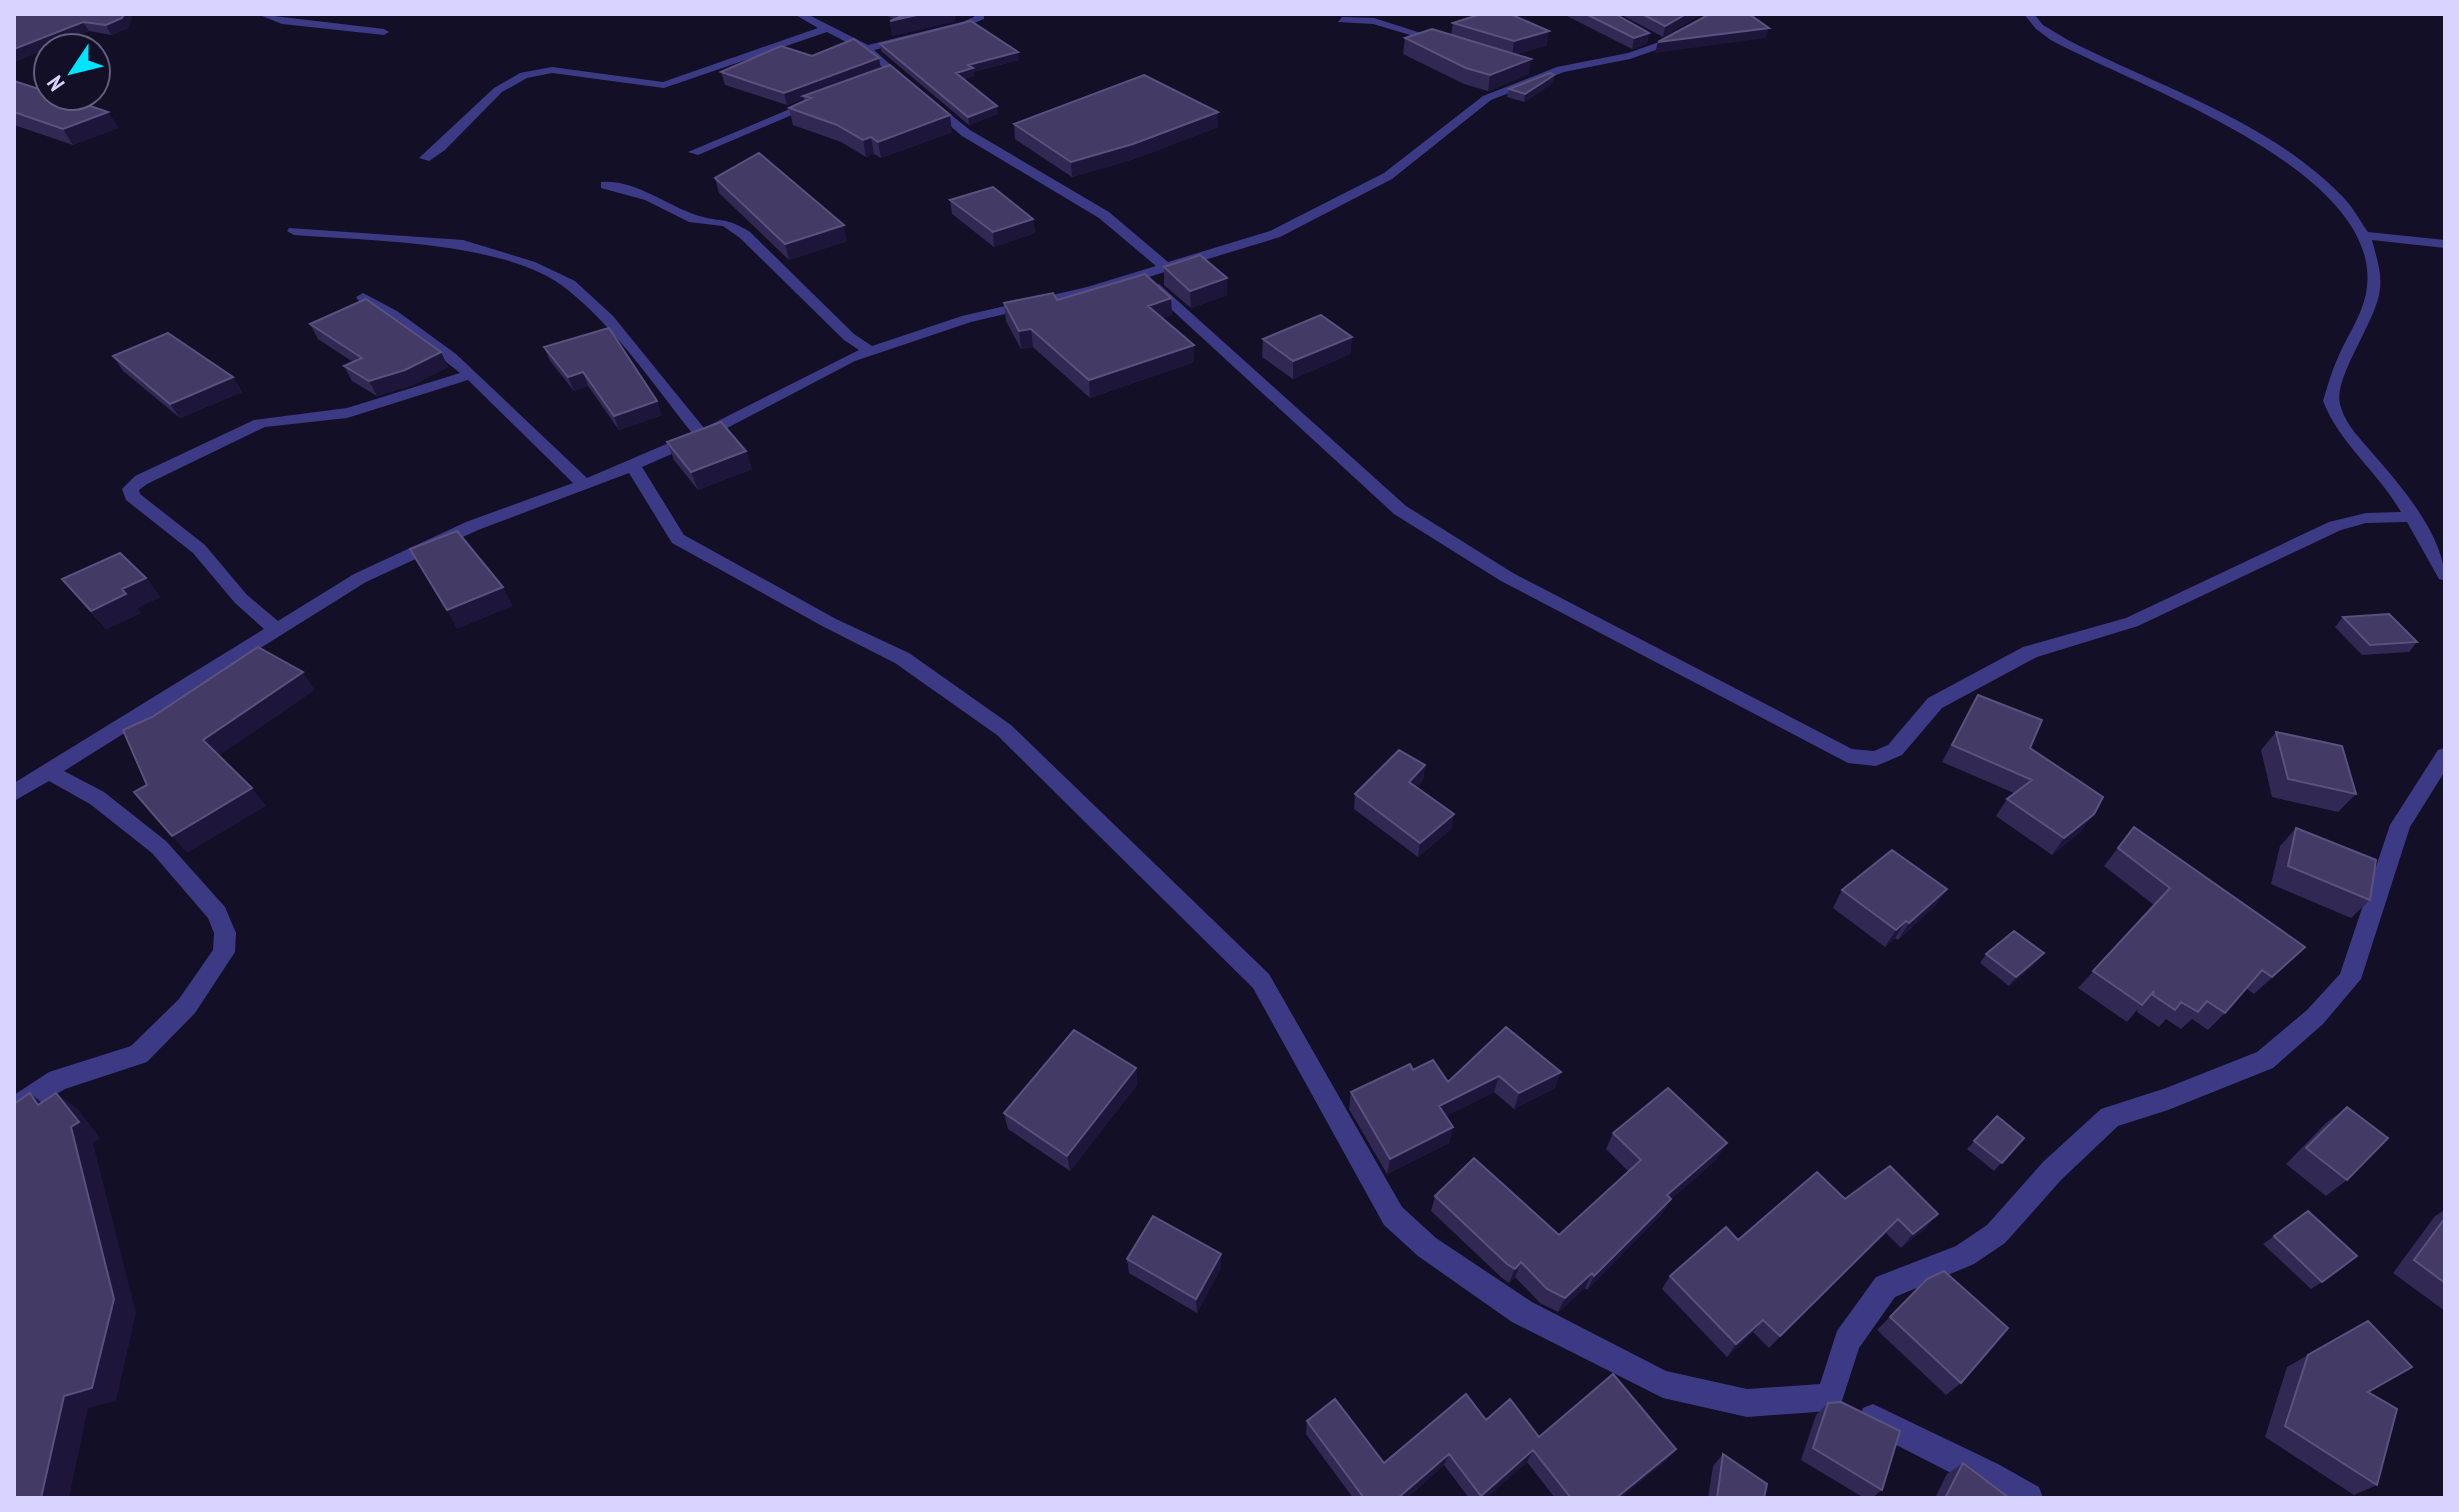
<svg xmlns="http://www.w3.org/2000/svg" width="2459" height="1512" viewBox="0 0 2459 1512" font-family="'PT Sans Narrow',sans-serif">
<style>
.lines{fill:none;stroke-linecap:round;stroke-linejoin:round}
.minor{fill:#3d3a85;fill-rule:evenodd}
.wall{fill:#312854}
.shaded-wall{fill:#1d163a}
.building{fill:#433a66;stroke:#5a527e;stroke-width:2}
</style>
<rect width="100%" height="100%" fill="#130f26"/>
<g class="lines">
<path class="minor" d="M 257,14 L 384,29 L 389,32 L 384,35 L 282,24 Z
M 794,14 L 807,14 L 868,45 L 962,22 L 974,17 L 974,14 L 984,14 L 984,19 L 955,31 L 874,50 L 910,82 L 912,84 L 906,87 L 863,51 L 827,32 L 664,88 L 552,73 L 527,78 L 502,92 L 445,150 L 429,161 L 419,158 L 494,88 L 520,73 L 552,67 L 663,82 L 818,28 Z
M 1708,14 L 1720,14 L 1667,46 L 1630,59 L 1564,72 L 1491,100 L 1392,179 L 1280,237 L 1096,293 L 971,322 L 855,361 L 708,438 L 642,467 L 684,535 L 836,619 L 909,653 L 1011,725 L 1269,974 L 1402,1207 L 1436,1238 L 1532,1302 L 1666,1371 L 1747,1389 L 1820,1384 L 1837,1331 L 1876,1277 L 1956,1246 L 1987,1225 L 2043,1162 L 2101,1109 L 2166,1088 L 2257,1052 L 2307,1010 L 2340,974 L 2390,825 L 2438,750 L 2445,748 L 2445,771 L 2410,827 L 2361,979 L 2323,1024 L 2273,1068 L 2168,1110 L 2118,1126 L 2061,1180 L 2005,1243 L 1974,1264 L 1895,1297 L 1859,1348 L 1840,1407 L 1830,1411 L 1747,1417 L 1663,1398 L 1512,1322 L 1418,1256 L 1384,1225 L 1253,988 L 997,735 L 895,663 L 824,627 L 672,543 L 629,473 L 478,530 L 366,582 L 64,771 L 104,792 L 166,841 L 225,907 L 236,933 L 235,952 L 195,1013 L 147,1062 L 65,1089 L 14,1119 L 14,1095 L 49,1072 L 131,1046 L 179,999 L 213,950 L 214,933 L 208,918 L 152,853 L 90,804 L 49,781 L 14,801 L 14,783 L 264,629 L 235,603 L 193,553 L 126,500 L 122,489 L 135,476 L 254,420 L 347,408 L 460,373 L 416,338 L 358,300 L 356,297 L 363,293 L 397,311 L 456,354 L 587,478 L 692,433 C 653,384 617,330 568,290 C 509,241 369,241 294,235 L 287,231 L 289,228 L 463,240 L 535,262 L 575,281 L 613,316 L 704,428 L 859,350 L 844,340 L 740,238 L 723,226 L 689,222 L 645,200 L 601,188 L 601,182 C 634,179 666,205 696,215 C 720,223 725,216 750,232 L 854,334 L 872,346 L 962,316 L 1087,287 L 1156,266 L 1099,218 L 962,136 L 927,106 L 927,102 L 935,102 L 970,130 L 1109,212 L 1168,262 L 1270,231 L 1384,173 L 1483,96 L 1557,67 L 1628,53 L 1659,42 ZM 468,380 L 573,483 L 466,522 L 354,574 L 278,621 L 247,595 L 205,545 L 140,494 L 139,490 L 147,484 L 265,427 L 347,418 Z
M 2024,14 L 2034,14 L 2043,25 L 2068,40 C 2159,87 2270,121 2343,197 C 2353,207 2360,221 2368,232 L 2445,240 L 2445,248 L 2372,240 C 2376,256 2382,272 2380,289 C 2377,321 2333,377 2340,404 C 2345,425 2361,439 2374,455 C 2402,487 2445,537 2445,581 L 2439,579 L 2407,522 L 2366,523 L 2341,530 L 2138,626 L 2037,657 L 1942,708 L 1902,755 L 1876,766 L 1848,763 L 1501,581 L 1394,514 L 1147,287 L 1159,284 L 1406,506 L 1513,573 L 1852,749 L 1874,751 L 1888,745 L 1928,698 L 2023,647 L 2126,618 L 2329,522 L 2366,513 L 2401,512 C 2378,472 2340,444 2323,401 C 2328,385 2332,370 2339,355 C 2349,333 2364,312 2367,287 C 2380,168 2135,86 2051,40 L 2036,29 Z
M 1342,17 L 1374,18 L 1449,42 L 1444,45 L 1373,24 L 1338,22 Z
M 816,98 L 820,99 L 820,103 L 698,155 L 688,152 Z
M 1873,1404 L 1998,1464 L 2039,1487 L 2043,1498 L 2000,1498 L 1863,1428 L 1859,1418 L 1863,1408 Z"/>
</g>
<path class="wall" d="M 14,14 L 133,14 L 128,28 L 111,35 L 89,31 L 14,62 Z
M 885,14 L 954,14 L 955,21 L 892,36 L 890,21 L 894,20 Z
M 1563,14 L 1615,14 L 1649,33 L 1647,43 L 1632,49 Z
M 1620,14 L 1702,14 L 1663,37 Z
M 1453,23 L 1547,45 L 1517,54 L 1529,74 L 1488,91 L 1464,84 L 1403,54 L 1405,38 L 1451,35 Z
M 880,44 L 1019,60 L 973,72 L 974,76 L 964,79 L 998,114 L 969,125 L 881,51 Z
M 812,56 L 881,68 L 952,132 L 881,158 L 874,154 L 866,157 L 841,142 L 793,125 L 789,108 L 804,102 L 804,99 L 787,105 L 725,85 L 721,72 Z
M 1554,75 L 1553,83 L 1524,102 L 1507,97 L 1509,89 Z
M 14,81 L 108,112 L 118,128 L 73,145 L 14,125 Z
M 1014,124 L 1218,127 L 1134,159 L 1072,177 L 1015,139 Z
M 715,178 L 847,241 L 789,260 L 719,193 Z
M 950,200 L 1033,219 L 1035,233 L 994,247 L 952,214 Z
M 1164,267 L 1227,295 L 1191,308 L 1164,285 Z
M 1171,298 L 1172,315 L 1163,318 L 1194,345 L 1194,362 L 1090,398 L 1033,347 L 1021,349 L 1006,321 L 1004,303 L 1057,300 Z
M 310,324 L 441,352 L 448,367 L 413,385 L 377,396 L 352,381 L 344,366 L 353,362 L 318,339 Z
M 1352,337 L 1350,354 L 1293,379 L 1262,357 L 1263,339 Z
M 544,347 L 662,415 L 619,430 L 588,386 L 574,391 L 550,361 Z
M 113,356 L 233,377 L 242,392 L 180,418 L 123,371 Z
M 667,442 L 746,451 L 752,469 L 698,490 L 674,460 Z
M 146,578 L 160,597 L 137,608 L 141,613 L 106,629 L 62,579 Z
M 2343,617 L 2417,642 L 2409,652 L 2362,655 L 2335,627 Z
M 1978,695 L 2030,748 L 2081,831 L 2052,855 L 1996,816 L 2007,799 L 2014,793 L 1942,762 Z
M 2276,732 L 2356,794 L 2338,812 L 2272,797 L 2261,750 Z
M 1425,765 L 1423,780 L 1416,787 L 1454,814 L 1451,829 L 1418,857 L 1354,809 L 1355,794 Z
M 2134,827 L 2287,964 L 2254,994 L 2246,988 L 2225,1013 L 2208,1030 L 2192,1019 L 2181,1029 L 2166,1019 L 2159,1027 L 2137,1012 L 2138,1009 L 2127,1022 L 2078,988 L 2154,905 L 2104,866 Z
M 2296,828 L 2370,900 L 2351,918 L 2271,884 L 2280,846 Z
M 1947,889 L 1935,906 L 1898,940 L 1895,938 L 1885,947 L 1833,908 L 1842,890 Z
M 1986,954 L 2037,962 L 2009,986 L 1980,963 Z
M 1506,1027 L 1555,1088 L 1514,1109 L 1494,1092 L 1446,1116 L 1453,1127 L 1449,1143 L 1387,1174 L 1349,1109 L 1351,1092 L 1413,1070 L 1448,1082 Z
M 1136,1068 L 1137,1085 L 1070,1171 L 1008,1129 L 1004,1113 Z
M 2347,1107 L 2347,1180 L 2326,1196 L 2286,1164 L 2326,1123 Z
M 1997,1116 L 2024,1138 L 1994,1171 L 1967,1149 Z
M 1613,1133 L 1717,1159 L 1670,1200 L 1662,1214 L 1587,1290 L 1585,1288 L 1558,1312 L 1540,1303 L 1515,1277 L 1509,1283 L 1502,1278 L 1431,1211 L 1435,1196 L 1559,1235 L 1628,1171 L 1606,1149 Z
M 1845,1199 L 1926,1228 L 1901,1248 L 1886,1233 L 1769,1348 L 1753,1332 L 1727,1357 L 1662,1289 L 1670,1276 L 1738,1240 Z
M 2445,1210 L 2445,1311 L 2393,1273 L 2435,1216 Z
M 2308,1211 L 2322,1282 L 2311,1289 L 2263,1244 Z
M 1221,1254 L 1221,1268 L 1197,1313 L 1129,1273 L 1127,1259 Z
M 1927,1279 L 1961,1383 L 1946,1395 L 1877,1330 Z
M 2308,1355 L 2368,1392 L 2377,1485 L 2354,1495 L 2265,1437 L 2287,1367 Z
M 1828,1403 L 1882,1490 L 1872,1498 L 1864,1498 L 1801,1460 L 1816,1415 Z
M 1486,1420 L 1539,1437 L 1676,1449 L 1667,1460 L 1620,1498 L 1555,1498 L 1527,1462 L 1486,1498 L 1469,1498 L 1444,1465 L 1407,1498 L 1353,1498 L 1306,1434 L 1307,1421 L 1384,1463 Z
M 1723,1454 L 1764,1498 L 1708,1498 L 1713,1466 Z
M 1963,1463 L 2009,1498 L 1935,1498 L 1947,1474 Z"/>
<path class="shaded-wall" d="M 124,14 L 133,14 L 128,28 L 111,35 L 106,25 Z
M 921,14 L 954,14 L 955,21 L 892,36 L 890,21 Z
M 1686,14 L 1702,14 L 1663,37 L 1665,26 Z
M 83,22 L 89,31 L 14,62 L 14,49 Z
M 1769,28 L 1766,38 L 1655,53 L 1658,42 Z
M 1549,31 L 1547,45 L 1512,56 L 1514,41 Z
M 1649,33 L 1647,43 L 1632,49 L 1634,38 Z
M 1018,52 L 1019,60 L 973,72 L 974,76 L 958,81 L 956,73 L 968,65 Z
M 879,58 L 881,70 L 803,96 L 804,99 L 787,105 L 784,93 Z
M 1531,59 L 1529,74 L 1488,91 L 1490,75 Z
M 1554,75 L 1553,83 L 1524,102 L 1525,94 Z
M 997,106 L 998,114 L 969,125 L 968,117 Z
M 108,112 L 118,128 L 73,145 L 63,129 Z
M 1218,112 L 1218,127 L 1134,159 L 1072,177 L 1071,162 Z
M 950,115 L 952,132 L 881,158 L 878,142 Z
M 871,137 L 874,154 L 866,157 L 863,140 Z
M 1033,219 L 1035,233 L 994,247 L 993,232 Z
M 844,225 L 847,241 L 789,260 L 785,244 Z
M 1227,278 L 1227,295 L 1191,308 L 1190,291 Z
M 1171,298 L 1172,315 L 1149,323 L 1148,306 Z
M 1031,329 L 1033,347 L 1021,349 L 1019,331 Z
M 1352,337 L 1350,354 L 1293,379 L 1293,361 Z
M 1194,345 L 1194,362 L 1090,398 L 1089,380 Z
M 441,352 L 448,367 L 413,385 L 377,396 L 369,381 Z
M 583,372 L 588,386 L 574,391 L 568,377 Z
M 233,377 L 242,392 L 180,418 L 170,404 Z
M 657,401 L 662,415 L 619,430 L 614,416 Z
M 746,451 L 752,469 L 698,490 L 691,472 Z
M 146,578 L 160,597 L 137,608 L 141,613 L 106,629 L 91,611 L 122,589 Z
M 503,587 L 513,606 L 457,629 L 447,610 Z
M 303,672 L 315,690 L 217,757 L 203,740 Z
M 1425,765 L 1423,780 L 1407,796 L 1409,782 Z
M 252,788 L 266,806 L 187,853 L 172,836 Z
M 1454,814 L 1451,829 L 1418,857 L 1420,843 Z
M 2094,814 L 2081,831 L 2052,855 L 2064,838 Z
M 1947,889 L 1935,906 L 1898,940 L 1909,923 Z
M 1906,921 L 1895,938 L 1885,947 L 1896,930 Z
M 2044,953 L 2037,962 L 2009,986 L 2016,977 Z
M 1136,1068 L 1137,1085 L 1070,1171 L 1067,1156 Z
M 1561,1072 L 1555,1088 L 1514,1109 L 1519,1093 Z
M 1499,1076 L 1494,1092 L 1435,1122 L 1439,1106 Z
M 30,1093 L 51,1110 L 38,1105 Z
M 56,1093 L 78,1109 L 100,1138 L 93,1143 L 136,1313 L 116,1401 L 88,1408 L 69,1498 L 41,1498 Z
M 1453,1127 L 1449,1143 L 1387,1174 L 1390,1159 Z
M 1727,1143 L 1717,1159 L 1670,1200 L 1662,1214 L 1587,1290 L 1594,1276 L 1667,1195 Z
M 1938,1214 L 1926,1228 L 1901,1248 L 1913,1234 Z
M 1898,1219 L 1886,1233 L 1769,1348 L 1780,1336 Z
M 1221,1254 L 1221,1268 L 1197,1313 L 1196,1299 Z
M 1521,1262 L 1515,1277 L 1509,1283 L 1515,1269 Z
M 1592,1273 L 1585,1288 L 1558,1312 L 1565,1298 Z
M 1763,1320 L 1753,1332 L 1727,1357 L 1736,1344 Z
M 1676,1449 L 1667,1460 L 1620,1498 L 1616,1498 Z
M 1533,1450 L 1527,1462 L 1486,1498 L 1480,1498 Z
M 1449,1454 L 1444,1465 L 1407,1498 L 1398,1498 Z"/>
<path class="building" d="M 14,14 L 124,14 L 122,18 L 106,25 L 83,22 L 14,49 Z
M 906,14 L 921,14 L 890,21 L 907,14 Z
M 1481,14 L 1510,14 L 1549,31 L 1514,41 L 1453,23 Z
M 1586,14 L 1615,14 L 1649,33 L 1634,38 Z
M 1642,14 L 1686,14 L 1665,26 Z
M 1710,14 L 1749,14 L 1769,28 L 1658,42 Z
M 971,21 L 1018,52 L 968,65 L 973,68 L 956,73 L 997,106 L 968,117 L 880,44 Z
M 1432,29 L 1531,59 L 1490,75 L 1466,68 L 1405,38 Z
M 854,39 L 879,58 L 784,93 L 721,72 L 781,46 L 812,56 Z
M 890,65 L 950,115 L 878,142 L 871,137 L 863,140 L 837,125 L 789,108 L 811,98 L 803,96 Z
M 1550,73 L 1554,75 L 1525,94 L 1509,89 Z
M 1144,75 L 1218,112 L 1133,144 L 1071,162 L 1014,124 Z
M 14,81 L 48,92 L 48,96 L 61,96 L 108,112 L 63,129 L 14,112 Z
M 759,153 L 844,225 L 785,244 L 715,178 Z
M 993,187 L 1033,219 L 993,232 L 950,200 Z
M 1200,255 L 1227,278 L 1190,291 L 1164,267 Z
M 1145,274 L 1171,298 L 1148,306 L 1194,345 L 1089,380 L 1031,329 L 1019,331 L 1004,303 L 1053,293 L 1057,300 Z
M 366,299 L 441,352 L 405,370 L 369,381 L 344,366 L 362,358 L 310,324 Z
M 1321,315 L 1352,337 L 1293,361 L 1263,339 Z
M 609,328 L 657,401 L 614,416 L 583,372 L 568,377 L 544,347 Z
M 168,333 L 233,377 L 170,404 L 113,356 Z
M 721,422 L 746,451 L 691,472 L 667,442 Z
M 457,531 L 503,587 L 447,610 L 410,549 Z
M 120,553 L 146,578 L 122,589 L 126,594 L 91,611 L 62,579 Z
M 2389,614 L 2417,642 L 2370,645 L 2343,617 Z
M 258,647 L 303,672 L 203,740 L 252,788 L 172,836 L 134,792 L 147,785 L 123,730 L 152,717 Z
M 1978,695 L 2042,720 L 2030,748 L 2103,797 L 2094,814 L 2064,838 L 2007,799 L 2032,780 L 1952,745 Z
M 2276,732 L 2342,746 L 2356,794 L 2288,779 Z
M 1399,750 L 1425,765 L 1409,782 L 1454,814 L 1420,843 L 1355,794 Z
M 2134,827 L 2305,947 L 2272,977 L 2262,970 L 2225,1013 L 2207,1001 L 2198,1012 L 2181,1002 L 2175,1010 L 2153,995 L 2154,991 L 2142,1005 L 2093,971 L 2170,888 L 2118,848 Z
M 2296,828 L 2376,860 L 2370,900 L 2288,866 Z
M 1892,850 L 1947,889 L 1909,923 L 1906,921 L 1896,930 L 1842,890 Z
M 2014,931 L 2044,953 L 2016,977 L 1986,954 Z
M 1506,1027 L 1561,1072 L 1519,1093 L 1499,1076 L 1439,1106 L 1453,1127 L 1390,1159 L 1351,1092 L 1410,1064 L 1413,1070 L 1433,1060 L 1448,1082 Z
M 1074,1030 L 1136,1068 L 1067,1156 L 1004,1113 Z
M 1668,1088 L 1727,1143 L 1667,1195 L 1671,1199 L 1594,1276 L 1592,1273 L 1565,1298 L 1547,1289 L 1521,1262 L 1515,1269 L 1507,1264 L 1435,1196 L 1474,1158 L 1559,1235 L 1641,1160 L 1613,1133 Z
M 30,1093 L 38,1105 L 56,1093 L 79,1122 L 71,1127 L 114,1299 L 92,1388 L 64,1396 L 41,1498 L 14,1498 L 14,1104 Z
M 2347,1107 L 2388,1138 L 2347,1180 L 2306,1148 Z
M 1997,1116 L 2024,1138 L 2002,1163 L 1974,1141 Z
M 1890,1166 L 1938,1214 L 1913,1234 L 1898,1219 L 1780,1336 L 1763,1320 L 1736,1344 L 1670,1276 L 1726,1227 L 1738,1240 L 1817,1172 L 1845,1199 Z
M 2308,1211 L 2357,1256 L 2322,1282 L 2274,1236 Z
M 1153,1216 L 1221,1254 L 1196,1299 L 1127,1259 Z
M 2445,1218 L 2445,1283 L 2414,1260 Z
M 1944,1271 L 2008,1328 L 1961,1383 L 1890,1317 L 1927,1279 Z
M 2368,1321 L 2412,1367 L 2368,1392 L 2397,1409 L 2377,1485 L 2285,1426 L 2308,1355 Z
M 1613,1374 L 1676,1449 L 1616,1498 L 1571,1498 L 1533,1450 L 1481,1496 L 1449,1454 L 1398,1498 L 1364,1498 L 1307,1421 L 1335,1399 L 1384,1463 L 1466,1394 L 1486,1420 L 1510,1399 L 1539,1437 Z
M 1841,1402 L 1900,1431 L 1882,1490 L 1813,1448 L 1828,1403 Z
M 1723,1454 L 1767,1484 L 1764,1498 L 1717,1498 Z
M 1963,1463 L 2009,1498 L 1945,1498 Z"/>
<rect width="2459" height="1512" fill="none" stroke="#d9d4ff" stroke-width="32"/>
<g transform="translate(72 72) rotate(235)"><circle r="38" fill="#130f26" stroke="#625e7d" stroke-width="2"/>
<path d="M0-6L14 30L0 20L-14 30Z" fill="#00e5ff"/>
<text y="-12" font-size="22" font-weight="bold" text-anchor="middle" fill="#d9d4ff">N</text>
</g>
</svg>
